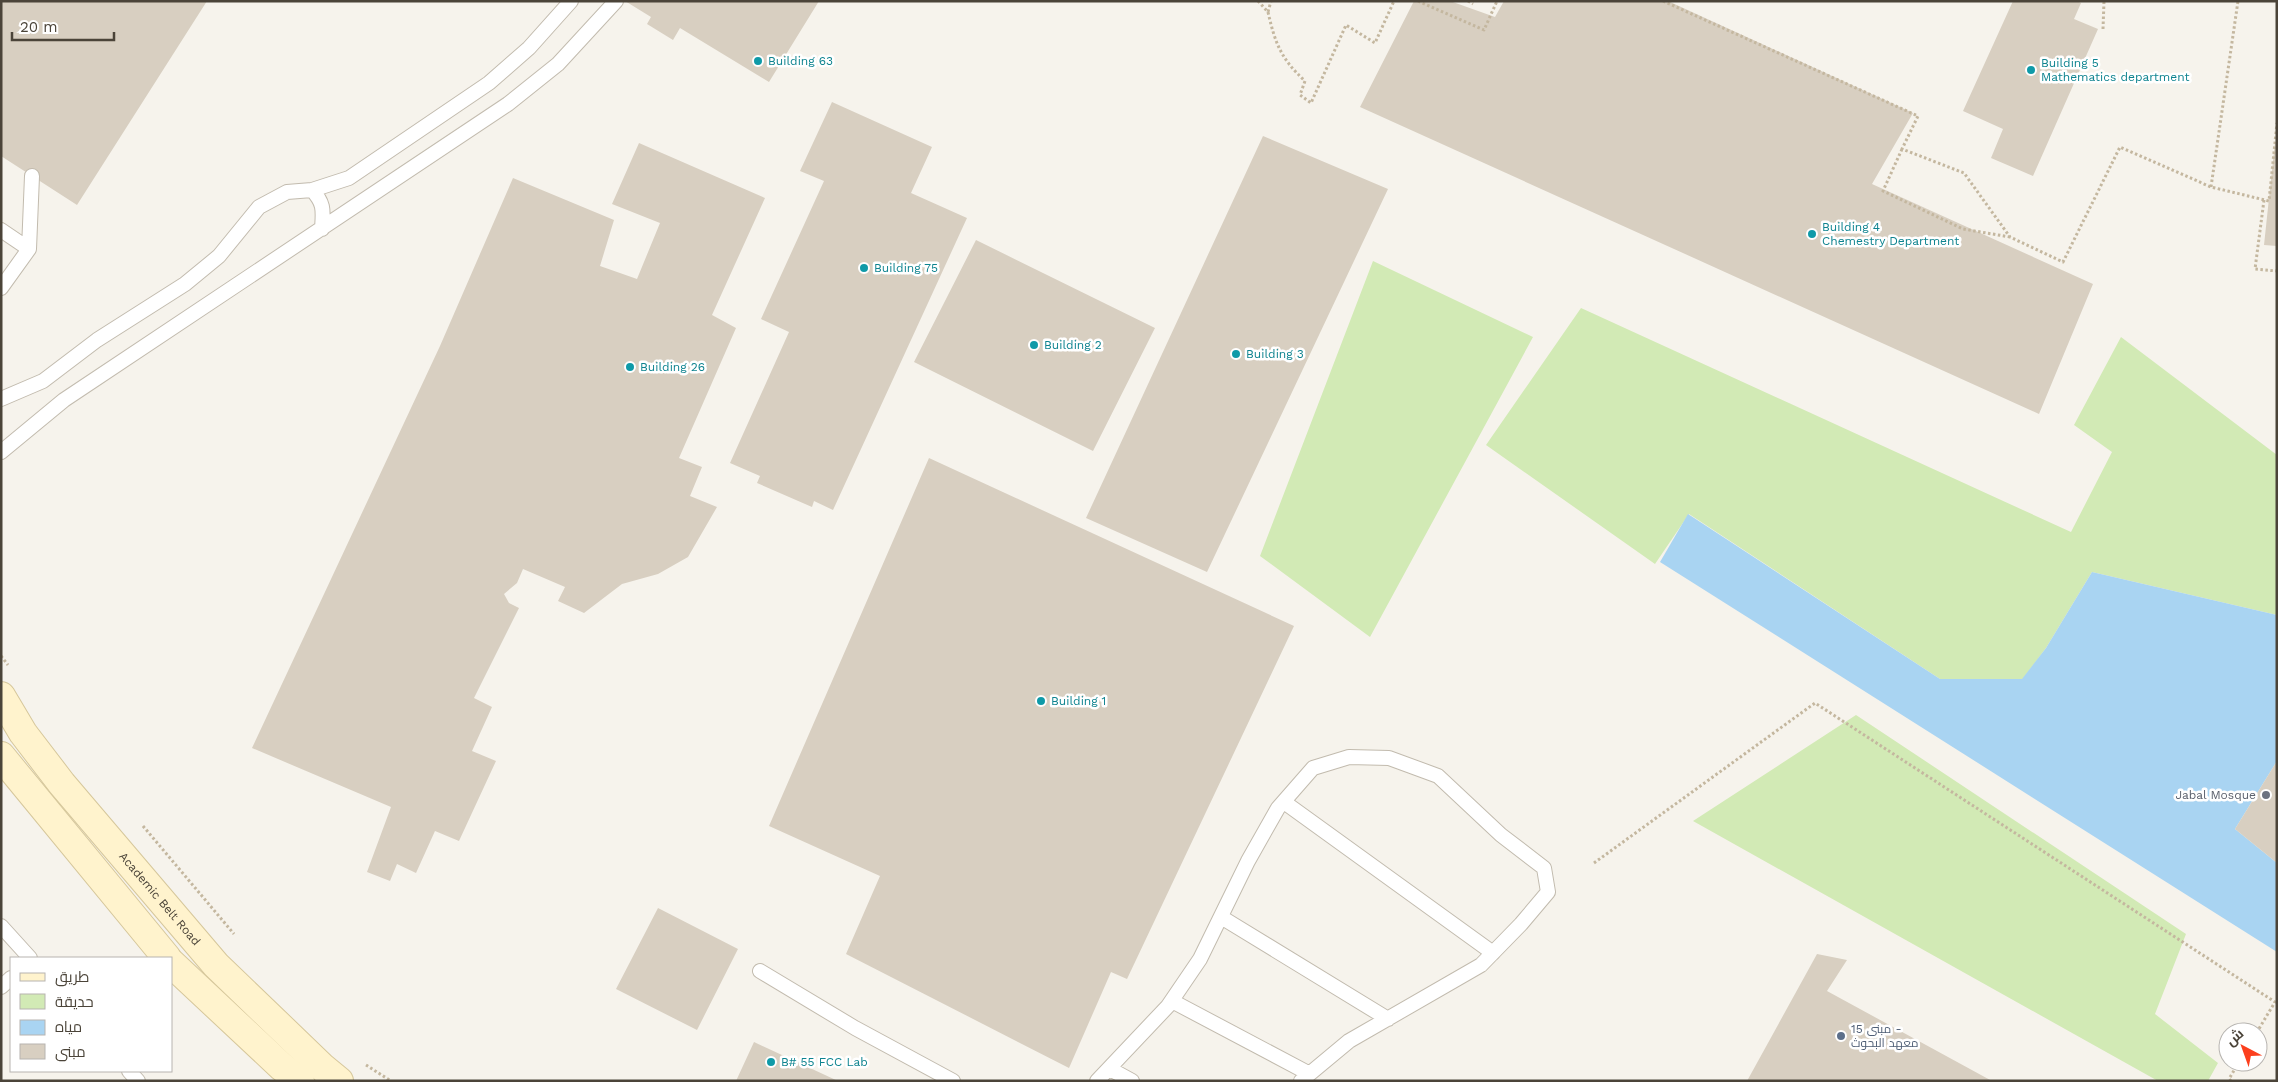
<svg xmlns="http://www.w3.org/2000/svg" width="2278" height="1082" viewBox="0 0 2278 1082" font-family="'Work Sans',Cairo,sans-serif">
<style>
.green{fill:#d2eab5}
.water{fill:#a9d4f2}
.building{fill:#d8cfc1}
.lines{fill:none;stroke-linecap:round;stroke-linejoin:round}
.lane-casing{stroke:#c2bbae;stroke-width:16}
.secondary-casing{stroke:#d6c79b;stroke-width:30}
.path{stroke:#c4b79f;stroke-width:3;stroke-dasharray:2.5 2.5;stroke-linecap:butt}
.lane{stroke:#fff;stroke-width:14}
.secondary{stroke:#fff3cd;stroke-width:28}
.culture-dot{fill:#0f9aa8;stroke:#fff;stroke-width:2}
.worship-dot{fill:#6b7280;stroke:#fff;stroke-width:2}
.service-dot{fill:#5c6f8a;stroke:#fff;stroke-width:2}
.labels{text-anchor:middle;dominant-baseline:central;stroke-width:5;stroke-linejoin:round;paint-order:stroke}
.culture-label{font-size:12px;fill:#0d838f;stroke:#fff;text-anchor:start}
.worship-label{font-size:12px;fill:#5b616d;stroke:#fff;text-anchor:end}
.street-label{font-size:12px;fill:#4b4439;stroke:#fff}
.service-label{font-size:12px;fill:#4e5e75;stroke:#fff;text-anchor:start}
</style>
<rect width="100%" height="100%" fill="#f6f3ec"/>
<path class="green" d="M 1373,261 L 1533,337 L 1370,637 L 1260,556 Z
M 1581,308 L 2071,532 L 2112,452 L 2074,425 L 2121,337 L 2277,455 L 2277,615 L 2092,572 L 2046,648 L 2022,680 L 1940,679 L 1689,514 L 1655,564 L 1486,445 Z
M 1856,715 L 2186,934 L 2155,1014 L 2218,1063 L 2208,1081 L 2158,1081 L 1693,821 Z"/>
<path class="water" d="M 1688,514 L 1940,679 L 2022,679 L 2046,648 L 2092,572 L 2277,615 L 2277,761 L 2235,829 L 2277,863 L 2277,952 L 1660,562 Z"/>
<path class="building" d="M 1,1 L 207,1 L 77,205 L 1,156 Z
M 625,1 L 819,1 L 769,82 L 680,28 L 673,40 L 647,24 L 651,17 Z
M 1414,1 L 1450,1 L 1495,17 L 1504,1 L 1668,1 L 1913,113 L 1872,184 L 2093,284 L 2039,414 L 1360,107 Z
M 2013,1 L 2077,1 L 2081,3 L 2074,19 L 2098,29 L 2033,176 L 1991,158 L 2003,129 L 1963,111 Z
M 832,102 L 932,147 L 911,193 L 967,218 L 833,510 L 814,501 L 812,507 L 757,483 L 760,476 L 730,463 L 789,332 L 761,319 L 824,181 L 800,171 Z
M 1263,136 L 1388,189 L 1207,572 L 1086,518 Z
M 2275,142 L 2277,142 L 2277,246 L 2264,245 Z
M 639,143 L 765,198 L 712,315 L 736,328 L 679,458 L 702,467 L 690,496 L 717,507 L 688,557 L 658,574 L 622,584 L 584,613 L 558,601 L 565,587 L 523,569 L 517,583 L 504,594 L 509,603 L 519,608 L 474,698 L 492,707 L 472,751 L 496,761 L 459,841 L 435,831 L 416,873 L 397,864 L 390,881 L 367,872 L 391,807 L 252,748 L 440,346 L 513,178 L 614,220 L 600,266 L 637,279 L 660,223 L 612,204 Z
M 976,240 L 1155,328 L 1093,451 L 914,362 Z
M 929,458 L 1294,626 L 1127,979 L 1111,972 L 1069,1068 L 846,954 L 880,876 L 769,826 Z
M 2277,761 L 2277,863 L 2235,829 Z
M 658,908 L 738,949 L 697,1030 L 616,989 Z
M 1817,954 L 1847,960 L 1827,991 L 1992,1081 L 1747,1081 Z
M 754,1042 L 838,1081 L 736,1081 Z"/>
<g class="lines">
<g class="lane-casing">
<path id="lane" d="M 312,190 C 325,204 323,211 322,229
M 1,230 L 29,249
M 1,288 L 29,249 L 32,176
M 1,399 L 43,381 L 97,340 L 185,284 L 219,256 L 259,207 L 287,192 L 312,190 L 349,178 L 489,83 L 529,48 L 571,1
M 1,452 L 64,400 L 508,104 L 558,64 L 616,1
M 1284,802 L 1493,953
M 1221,917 L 1388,1019
M 1,926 L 30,958
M 760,971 L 855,1028 L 953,1081
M 1,987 L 11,978
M 1172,1001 L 1308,1073
M 1110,1069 L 1132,1081
M 129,1071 L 138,1081
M 1097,1081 L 1168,1006 L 1200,959 L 1248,861 L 1278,808 L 1313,768 L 1349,757 L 1389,758 L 1438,776 L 1501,835 L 1544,868 L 1548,892 L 1521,924 L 1481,965 L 1349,1041 L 1301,1081"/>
</g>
<g class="secondary-casing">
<g id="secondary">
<path id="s1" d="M 1,696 L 23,733 L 62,784 L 216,965 L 322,1067 L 339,1081"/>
<path d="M 1,756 L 167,958"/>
<path d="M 171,963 L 282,1067 L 300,1081"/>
</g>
</g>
<path class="path" d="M 1258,1 L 1268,12 L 1271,1
M 1418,1 L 1484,30 L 1497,1
M 1468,1 L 1473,4
M 1663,1 L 1918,116 L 1902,149 L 1964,173 L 2010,237 L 2063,262 L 2120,147 L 2211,187 L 2269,201 L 2277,123
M 1268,12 C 1275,43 1281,59 1305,81 L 1300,95 L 1311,103 L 1346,25 L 1375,43 L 1394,1
M 2103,29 L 2104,1
M 1902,149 L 1883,191 L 1963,229 L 2010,237
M 2211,187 L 2238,1
M 2264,200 L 2255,269 L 2277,271
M 1,656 L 8,665
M 143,826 L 234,934
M 1594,863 L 1815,703 L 2275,1002 L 2257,1032
M 366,1065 L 391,1081
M 2231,1081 L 2229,1079 L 2239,1062"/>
<use href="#lane" class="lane"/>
<use href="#secondary" class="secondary"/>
</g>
<g class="culture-dot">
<circle cx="758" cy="61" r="5"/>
<circle cx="2031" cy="70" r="5"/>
<circle cx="1812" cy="234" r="5"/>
<circle cx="864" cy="268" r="5"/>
<circle cx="1034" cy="345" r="5"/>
<circle cx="1236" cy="354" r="5"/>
<circle cx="630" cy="367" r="5"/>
<circle cx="1041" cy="701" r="5"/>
<circle cx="771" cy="1062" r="5"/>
</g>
<circle class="worship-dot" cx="2266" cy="795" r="5"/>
<circle class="service-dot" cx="1841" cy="1036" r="5"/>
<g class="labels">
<g class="culture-label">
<text x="768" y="61">Building 63</text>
<text x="2041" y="63">Building 5<tspan x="2041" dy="14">Mathematics department</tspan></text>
<text x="1822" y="227">Building 4<tspan x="1822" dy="14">Chemestry Department</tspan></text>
<text x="874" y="268">Building 75</text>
<text x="1044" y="345">Building 2</text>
<text x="1246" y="354">Building 3</text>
<text x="640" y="367">Building 26</text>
<text x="1051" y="701">Building 1</text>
<text x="781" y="1062">B# 55 FCC Lab</text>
</g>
<g class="worship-label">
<text x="2256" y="795">Jabal Mosque</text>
</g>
<g class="street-label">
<text stroke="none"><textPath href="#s1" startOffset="258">Academic Belt Road</textPath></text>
</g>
<g class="service-label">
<text x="1851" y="1029">مبنى 15 -<tspan x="1851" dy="14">معهد البحوث</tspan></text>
</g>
</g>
<rect width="2278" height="1082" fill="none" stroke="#4b4439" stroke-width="5"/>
<rect x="10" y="957" width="162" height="115" fill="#ffffff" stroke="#b7b4b0"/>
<rect x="20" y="973" width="25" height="8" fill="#fff3cd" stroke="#b7b4b0"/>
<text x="55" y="982" font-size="15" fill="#4b4439">طريق</text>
<rect x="20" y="994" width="25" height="15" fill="#d2eab5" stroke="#b7b4b0"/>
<text x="55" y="1007" font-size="15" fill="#4b4439">حديقة</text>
<rect x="20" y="1020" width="25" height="15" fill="#a9d4f2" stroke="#b7b4b0"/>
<text x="55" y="1032" font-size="15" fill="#4b4439">مياه</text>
<rect x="20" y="1044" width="25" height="15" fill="#d8cfc1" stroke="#b7b4b0"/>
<text x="55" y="1057" font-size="15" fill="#4b4439">مبنى</text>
<g transform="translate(2243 1047) rotate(319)"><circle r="24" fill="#ffffff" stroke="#b7b4b0"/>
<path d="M0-4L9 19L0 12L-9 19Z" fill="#fc3f1d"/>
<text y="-8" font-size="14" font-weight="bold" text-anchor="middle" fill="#4b4439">ش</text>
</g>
<path d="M12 32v8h102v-8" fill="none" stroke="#4b4439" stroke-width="2.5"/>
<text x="20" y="32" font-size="15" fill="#4b4439" stroke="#ffffff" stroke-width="4" paint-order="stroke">20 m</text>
</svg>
